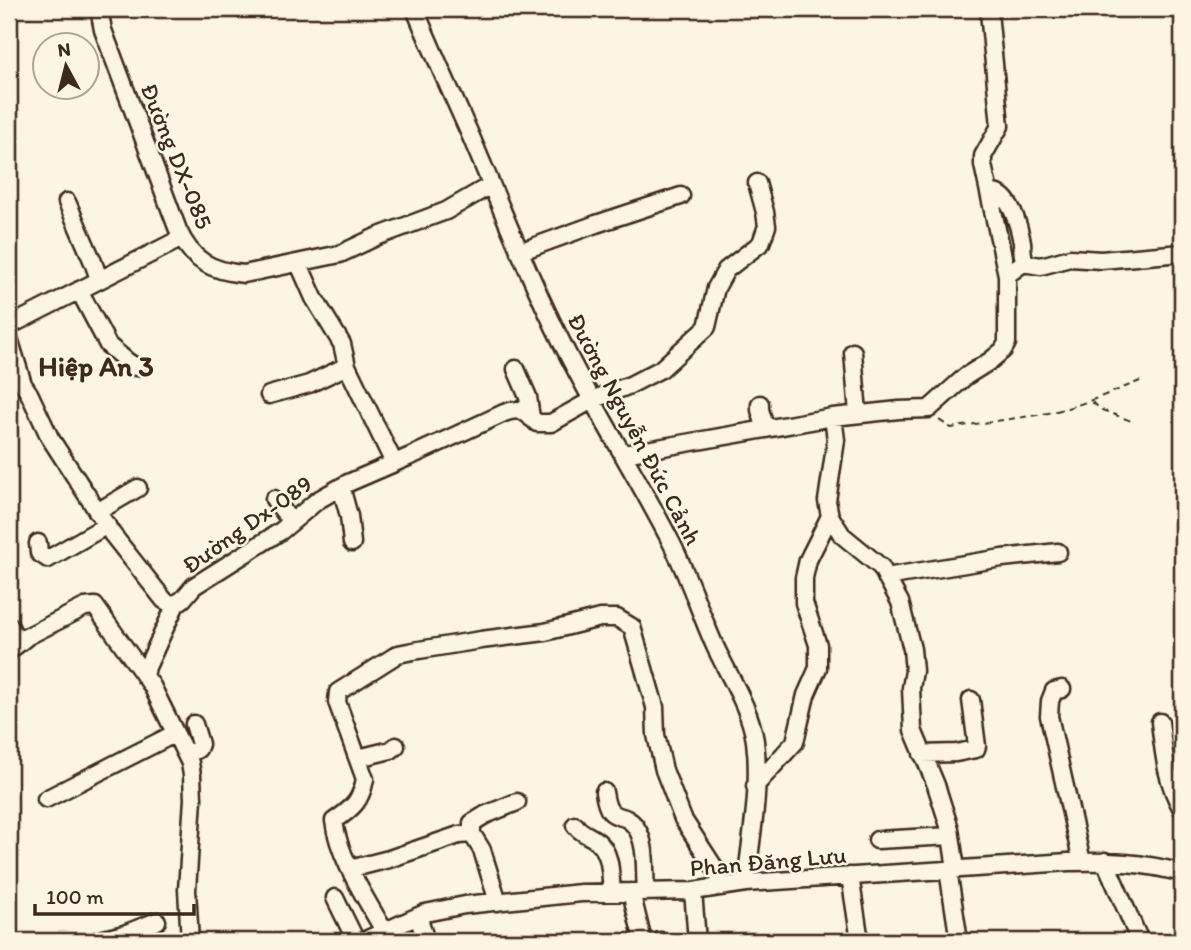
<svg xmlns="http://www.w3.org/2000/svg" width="1191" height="950" viewBox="0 0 1191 950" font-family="Itim,sans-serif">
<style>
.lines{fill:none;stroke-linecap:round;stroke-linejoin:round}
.minor-casing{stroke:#3b2a1e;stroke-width:21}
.path{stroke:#3b2a1e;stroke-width:2;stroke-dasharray:7 5;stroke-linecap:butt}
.minor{stroke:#fcf5e5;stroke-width:16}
.labels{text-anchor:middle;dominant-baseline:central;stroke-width:5;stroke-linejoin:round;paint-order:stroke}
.street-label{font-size:24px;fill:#3b2a1e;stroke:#fcf5e5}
.quarter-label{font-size:28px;font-weight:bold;fill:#3b2a1e;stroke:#fcf5e5}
</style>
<rect width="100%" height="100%" fill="#fcf5e5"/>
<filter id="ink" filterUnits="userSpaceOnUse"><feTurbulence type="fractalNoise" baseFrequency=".0143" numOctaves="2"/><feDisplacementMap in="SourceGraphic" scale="14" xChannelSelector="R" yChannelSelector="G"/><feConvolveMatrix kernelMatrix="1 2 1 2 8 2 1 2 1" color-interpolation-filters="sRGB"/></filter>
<g filter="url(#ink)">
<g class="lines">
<g class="minor-casing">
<path id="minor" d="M 99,9 L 103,30 L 178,230 C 192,261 211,271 244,274 L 340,254 L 376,237 L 446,211 L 491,185
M 415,9 C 433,53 453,96 472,139 C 502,210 530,279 564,347 C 597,413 637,476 671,542 C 688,575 699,610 714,644 C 728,675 750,707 755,741 C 761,788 751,837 746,883
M 989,192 C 992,193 997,193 1000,195 C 1013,203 1019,227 1022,242 C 1023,250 1021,257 1027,264
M 67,202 L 93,262 L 99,279
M 519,252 L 596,224 L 681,196
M 299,264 L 314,298 L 342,344 L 347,366 L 394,463
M 1007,275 L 1023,263 L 1041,266 L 1070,258 L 1101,260 L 1182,253
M 79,290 L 108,345 L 128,362 L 136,367
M 9,326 L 182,238
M 9,338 L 23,384 L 29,393 L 50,438 L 112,534 L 164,600 L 169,603 L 176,604
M 853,352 L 858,414
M 516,369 L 528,397 L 531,418
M 269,395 L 309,384 L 347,366
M 760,404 L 760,410 L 766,429
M 833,417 L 836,440 L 827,501 L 830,516 L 842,535 L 881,567 L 900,602 L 912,649 L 914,671 L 911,688 L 913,730 L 936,785 L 950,829 L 956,869
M 624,454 L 833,417 L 899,410 L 929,409 L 966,376 L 990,361 L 1003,350 L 1007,343 L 1007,275 L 983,165 L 983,156 L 1000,126 L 989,12 L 987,9
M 341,487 L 349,516 L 352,543
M 274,499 L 287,516 L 294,520
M 97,512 L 138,488
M 38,543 L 39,553 L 48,559 L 107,525
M 886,577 L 1002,558 L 1058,552
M 9,625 L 13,633 L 19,638 L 28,636 L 85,607 L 95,606 L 152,686 L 190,763 L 192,775 L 193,799 L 187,890 L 190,941
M 9,651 L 28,636
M 145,677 L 147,667 L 176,604 L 183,599 L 194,586 L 281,531 L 318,500 L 348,483 L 413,455 L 504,413 C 521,407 525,411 537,423 L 551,423 L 592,400 L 630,385 L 661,369 L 707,327 L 716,288 L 726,270 L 761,243 L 767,226 L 765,212 L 757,183
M 1062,689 L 1054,691 L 1050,701 L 1049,716 L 1082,862
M 1160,722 C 1164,754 1166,781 1182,809
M 922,754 L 956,753 L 976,749 L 977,746 L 971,700
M 186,755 L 198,749 L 200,744 L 194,724
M 358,758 L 391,750 L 396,746
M 755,786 L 795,742 L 806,695 L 818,668 L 818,645 L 804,603 L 804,578 L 808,560 L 830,516
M 604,792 C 609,827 621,808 635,826 C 648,843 644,872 646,892
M 46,799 L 174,734
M 575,825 C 581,834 590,835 598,842 C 612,854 610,876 612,892
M 877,840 L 951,836
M 1105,861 L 1140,941
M 350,869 L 389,859 L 459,835 L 472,834
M 948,870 L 959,941
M 850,876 L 860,941
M 693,891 L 697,941
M 631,892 L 643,941
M 335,898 L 356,941
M 498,902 L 482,850 L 472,834 L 472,823 L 485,815 L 517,802
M 418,916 L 426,941
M 384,931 C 366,898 339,859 334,821 C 353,808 361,801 365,779 L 337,702 L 338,692 L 398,654 L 413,651 L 481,640 L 545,632 L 600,618 L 617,618 L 632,627 L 655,707 L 656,735 L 664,770 L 683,819 L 716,870 L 723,886
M 96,941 L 124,934 L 157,921
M 363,941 L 425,913 L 465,905 L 581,893 L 693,891 L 746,883 L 1068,862 C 1109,861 1142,862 1182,873
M 660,941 L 661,941"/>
</g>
<path class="path" d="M 1092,402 L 1102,410 L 1134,422
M 939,420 L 951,428 C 983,422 1016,419 1048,413 C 1080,406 1110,393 1140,381"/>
<use href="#minor" class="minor"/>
</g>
</g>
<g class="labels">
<g class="street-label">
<text transform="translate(177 156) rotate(68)">Đường DX-085</text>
<text transform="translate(635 429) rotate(62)">Đường Nguyễn Đức Cảnh</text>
<text transform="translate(247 524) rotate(-35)">Đường Dx-089</text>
<text transform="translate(768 861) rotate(-5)">Phan Đăng Lưu</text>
</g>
<g class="quarter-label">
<text x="96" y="366">Hiệp An 3</text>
</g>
</g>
<rect width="1191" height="950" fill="none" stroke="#fcf5e5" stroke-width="35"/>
<rect x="18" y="18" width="1156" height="915" fill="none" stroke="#3b2a1e" stroke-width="2.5" filter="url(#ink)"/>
<g transform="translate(66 66) rotate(353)"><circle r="33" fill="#fcf5e5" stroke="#afa495" stroke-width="2"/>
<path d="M0-5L12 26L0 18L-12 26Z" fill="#3b2a1e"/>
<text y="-10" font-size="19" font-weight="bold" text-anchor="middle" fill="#3b2a1e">N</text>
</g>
<path d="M35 904v10h159v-10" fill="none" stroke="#3b2a1e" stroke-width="3.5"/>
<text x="46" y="904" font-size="21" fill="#3b2a1e" stroke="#fcf5e5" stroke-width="5" paint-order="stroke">100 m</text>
</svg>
